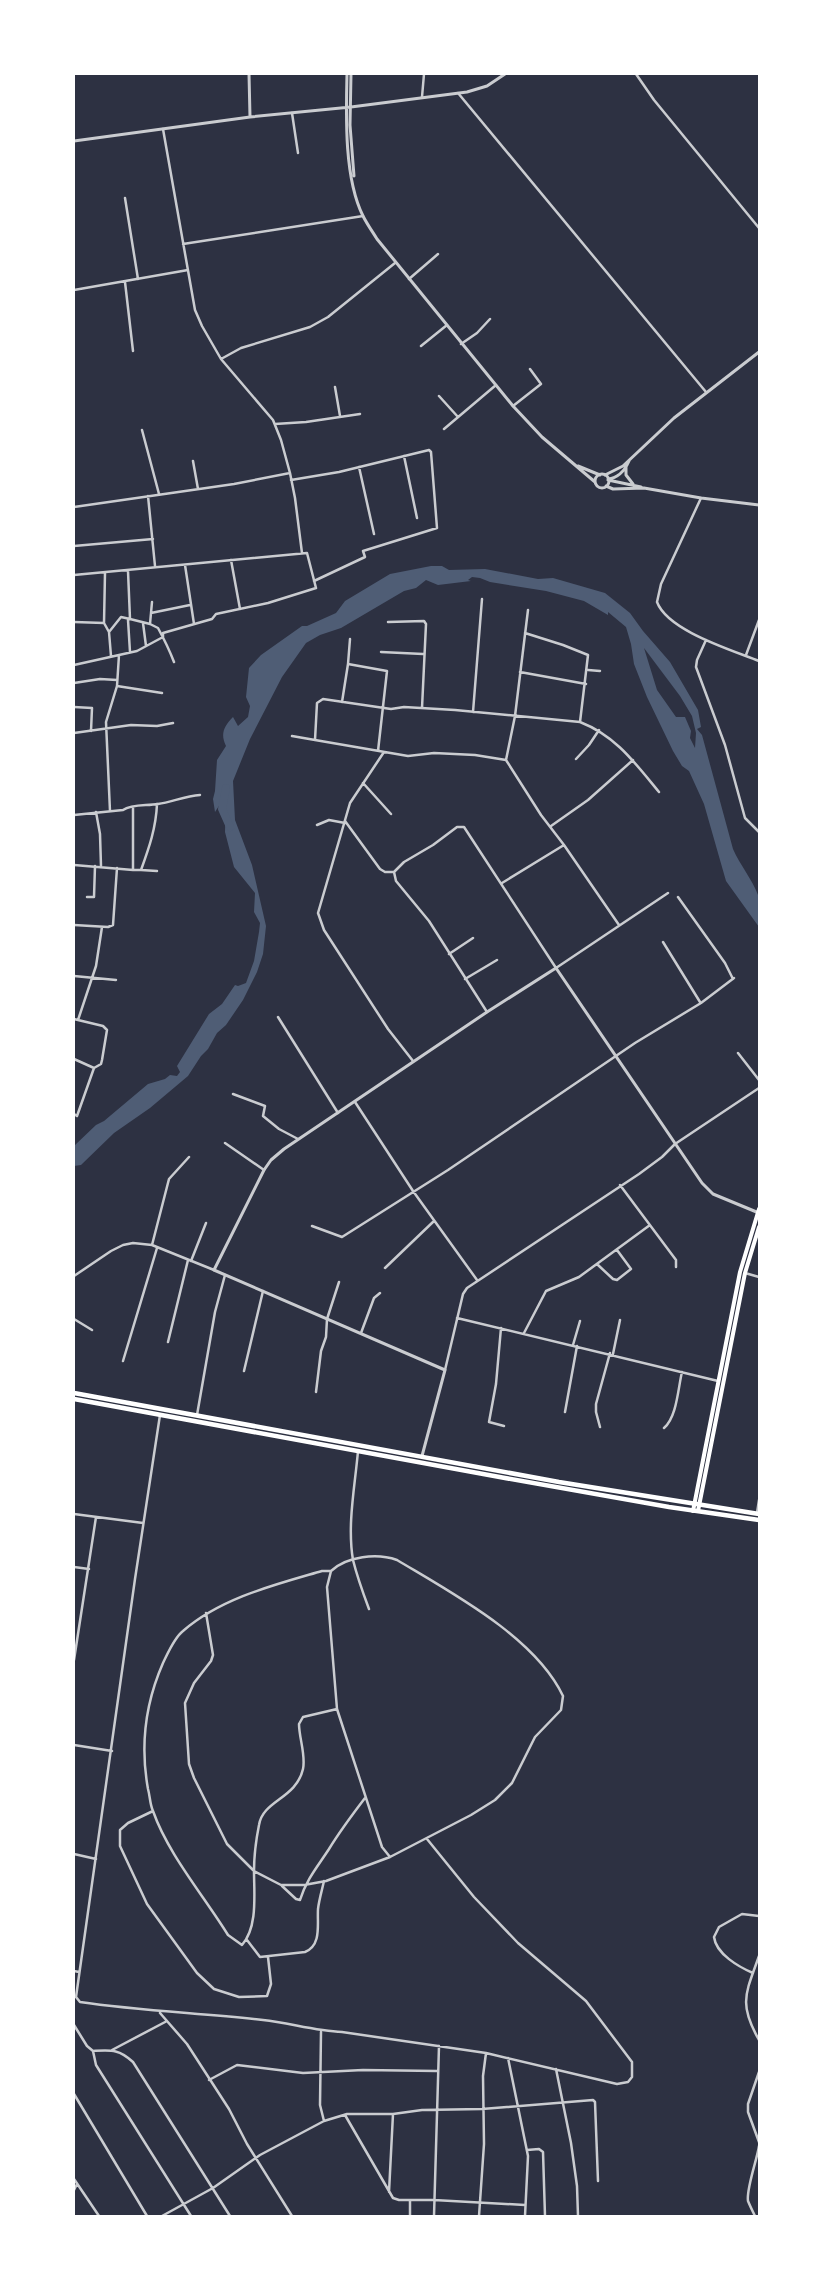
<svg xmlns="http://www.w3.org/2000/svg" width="833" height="2290" viewBox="0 0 833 2290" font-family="'IBM Plex Sans',sans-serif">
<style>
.water{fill:#4f5d75;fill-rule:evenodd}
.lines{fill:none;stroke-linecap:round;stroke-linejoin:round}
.river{stroke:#4f5d75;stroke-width:8}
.minor{stroke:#caccd0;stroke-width:2.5}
.tertiary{stroke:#caccd0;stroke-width:3}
.secondary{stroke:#fff;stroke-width:4}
.trunk{stroke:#fff;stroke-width:4.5}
</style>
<rect width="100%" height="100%" fill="#2d3142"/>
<path class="water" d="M 431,566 L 442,566 L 449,570 L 485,569 L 538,579 L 553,578 L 605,593 L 630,613 L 643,631 L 670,662 L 698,710 L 701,727 L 697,729 L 702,735 L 733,849 C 740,865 752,879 758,895 C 762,903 759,918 759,927 L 726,881 L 704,804 L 689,771 L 682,766 L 673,751 L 647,697 L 634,664 L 631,644 L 626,627 L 608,612 L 608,615 L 584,601 L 546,591 L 490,582 L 480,578 L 472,577 L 468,580 L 471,581 L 438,585 L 426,580 L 416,588 L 404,591 L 341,628 L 320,635 L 306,643 L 282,677 L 250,739 L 233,781 L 235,820 L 252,865 L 266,926 L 263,954 L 257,972 L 243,1000 L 226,1025 L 217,1033 L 208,1049 L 201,1056 L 188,1076 L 150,1108 L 114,1133 L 81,1165 L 74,1166 L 74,1146 L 96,1125 L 104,1121 L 148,1084 L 165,1079 L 170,1075 L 177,1076 L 180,1072 L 177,1066 L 209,1014 L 222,1004 L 235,985 L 238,986 L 246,983 L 254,961 L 259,932 L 260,923 L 254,912 L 255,893 L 234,867 L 225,832 L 226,795 L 215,812 L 213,799 L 215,791 L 217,760 L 226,746 C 220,734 224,726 233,717 L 238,726 L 248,717 L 250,706 L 246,697 L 249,668 L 261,655 L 302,626 L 307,626 L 336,613 L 345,601 L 390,574 ZM 644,648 L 680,696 L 692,716 L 696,733 L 695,748 L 690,738 L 691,731 L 685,717 L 676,717 L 657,690 Z"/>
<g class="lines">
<path class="river" d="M 226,788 L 222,809 L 230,827"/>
<path class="minor" d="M 636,74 L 654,100 L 759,228
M 458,93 L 706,392
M 422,97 L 424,74
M 292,113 L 298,153
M 125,198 L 138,279
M 183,244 L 363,216
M 409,279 L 438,254
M 125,282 L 133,351
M 74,290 L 188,270
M 461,344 L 477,333 L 490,319
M 421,346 L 447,325
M 221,359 L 241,348 L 310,327 L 328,317 L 395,263
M 335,387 L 340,416
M 439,396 L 458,417
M 513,406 L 541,384 L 530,369
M 275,424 L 306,422 L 360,414
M 444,429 L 496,385
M 142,430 L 159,494
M 404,456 L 417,518
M 193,461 L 198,489
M 359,467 L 374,534
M 290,473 L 295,498 L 302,553
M 291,480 L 339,472 L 429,450 L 431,452 L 437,528 L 363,551 L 365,557 L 314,581
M 148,496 L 155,566
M 701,498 L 661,584 L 657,602 C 668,631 732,650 759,661
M 74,507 L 234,484 L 290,473 L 281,440 L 273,420 L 221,359 L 202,326 L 195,310 L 163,129
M 74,546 L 153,539
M 231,560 L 240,609
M 185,565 L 194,624
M 128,571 L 130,619 L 150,624 L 151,613 L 190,605
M 105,573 L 104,623 L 109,632
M 74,575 L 307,553 L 316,588 L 268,603 L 216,614 L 212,619 L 163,633 L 163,637 L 137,651 L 74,665
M 528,610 L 515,716 L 506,760 L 541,815 L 564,845 L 619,925
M 151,613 L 152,602
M 74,622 L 104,623
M 388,622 L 424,621 L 426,624 L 422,708
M 143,623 L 146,646
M 150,624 L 158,628 C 164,639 169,649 174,662
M 525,633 L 563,645 L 588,655 L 580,722
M 706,640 L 697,660 L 696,667 L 725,745 L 745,818 L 759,832
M 381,652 L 423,654
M 746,655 L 759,620
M 111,656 L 109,632 L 121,617 L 130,619 L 128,620 L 130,652
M 348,664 L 350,639
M 588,670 L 600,671
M 520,672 L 586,684
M 74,683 L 100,679 L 117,680
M 117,686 L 162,693
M 342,702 L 348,664 L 387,671 L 378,751
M 74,707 L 92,708 L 91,731
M 473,712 L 482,599
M 74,733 L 131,725 L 157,726 L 173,723
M 292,736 L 315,740
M 384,752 L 350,803 L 318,913 L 324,930 L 388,1029 L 413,1061
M 576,759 L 589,745 L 599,730
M 506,760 L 475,755 L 434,753 L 408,756 L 315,740 L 317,703 L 323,699 L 391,709 L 404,707 L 455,710 L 580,722 C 616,736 635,763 659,792
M 363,783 L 391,814
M 110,811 L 106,722 L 117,686 L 119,655
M 96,812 L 100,834 L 101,866
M 74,815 L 123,810 C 132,804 146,806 158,804 C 172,802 185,796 200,795
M 345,821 L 380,869 L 385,872 L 394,872
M 317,825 L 329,820 L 345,823
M 551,826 L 588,800 L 633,760
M 74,865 L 133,870 L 133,807
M 133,870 L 141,870 C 149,848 156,828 157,804
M 141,870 L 157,871
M 394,872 L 404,862 L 433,845 L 457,827 L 464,827 L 556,968 L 668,893
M 394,872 L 396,881 L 429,921 L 487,1012
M 502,883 L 564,845
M 87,897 L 94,897 L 95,866
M 678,897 L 725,963 L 733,979
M 74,925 L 108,927 L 113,925 L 117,868
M 663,942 L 700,1002
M 449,954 L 473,938
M 74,976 L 116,980
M 465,979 L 497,960
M 278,1017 L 338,1113
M 74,1019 L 78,1020 L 96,966 L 102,927
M 78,1020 L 103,1026 L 107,1030 L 102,1060 L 101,1064 L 94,1068
M 738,1053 L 759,1080
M 74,1059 L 94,1068 L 77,1116 L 74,1114
M 233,1094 L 265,1106 L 263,1116 L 279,1129 L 298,1139
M 355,1102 L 413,1191 L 477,1280
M 225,1143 L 264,1170
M 620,1185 L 676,1260 L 676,1267
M 312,1226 L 342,1237 L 448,1170 L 635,1043 L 701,1003 L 734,978
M 152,1245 L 169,1179 L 189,1157
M 191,1261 L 206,1223
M 598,1265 L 613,1279 L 617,1280 L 631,1269 L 617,1250
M 385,1268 L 434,1221
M 745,1273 L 759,1277
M 74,1276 L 111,1251 L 123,1245 L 133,1243 L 152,1245 L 214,1270
M 457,1318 L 718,1381
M 74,1319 L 92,1330
M 501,1328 L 496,1384 L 489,1422 L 504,1426
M 361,1333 L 374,1298 L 380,1293
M 524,1333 L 546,1291 L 579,1277 L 650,1225
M 168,1342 L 188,1260
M 573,1345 L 580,1321
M 613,1354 L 620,1320
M 123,1361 L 157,1248
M 445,1370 L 463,1294 L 467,1288 L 639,1174 L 662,1157 L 675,1144 L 759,1088
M 244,1371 L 263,1291
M 316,1392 L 321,1351 L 326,1337 L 327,1319 L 339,1282
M 565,1412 L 577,1346
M 160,1415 L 135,1579 L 76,1997 L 80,2002 C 141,2011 202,2013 263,2020 C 290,2023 315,2031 342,2032 L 486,2053 L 617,2084 L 628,2082 L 632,2077 L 632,2062 L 586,2001 L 518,1943 L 474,1897 L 427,1839
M 197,1415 L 215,1312 L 225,1275
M 600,1427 L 596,1412 L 596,1404 L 610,1353
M 664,1428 C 677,1417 678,1388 682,1372
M 358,1451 C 355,1486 347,1525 353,1560 C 357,1576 363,1593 369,1609
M 757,1513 L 759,1500
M 74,1514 L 143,1523
M 74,1567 L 89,1569
M 331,1571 L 322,1571 C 274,1585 221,1598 183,1631 C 174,1638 168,1653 163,1663 C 145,1704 140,1745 148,1789 C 150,1796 150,1805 153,1811 C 168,1854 204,1896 228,1935 L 242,1945 C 258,1927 254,1894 254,1871 C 254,1856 256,1840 259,1825 C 263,1800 296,1799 303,1769 C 306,1755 299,1738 299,1724 L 303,1717 L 337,1709
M 206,1613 L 213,1655 L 211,1661 L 194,1683 L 185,1703 L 189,1764 L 194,1778 L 227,1844 L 254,1871 L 281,1885 L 304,1885 L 326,1881 L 390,1857 L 471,1815 L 495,1800 L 512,1783 L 535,1737 L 561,1710 L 563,1696 C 535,1637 452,1593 397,1560 C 377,1553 347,1556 331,1571 L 327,1587 L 337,1709 L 382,1847 L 390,1857
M 74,1660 L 96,1517
M 74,1745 L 112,1751
M 153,1811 L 128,1823 L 120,1830 L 120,1846 L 147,1904 L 197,1973 L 214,1989 L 239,1997 L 267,1996 L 271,1984 L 268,1957
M 74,1854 L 96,1859
M 282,1886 L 296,1899 L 300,1900 C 306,1880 318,1866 329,1849 C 340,1831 352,1815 365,1798
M 247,1940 L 260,1957 L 305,1952 C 322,1945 317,1924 318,1909 C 319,1900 322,1890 324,1881
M 759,1956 C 746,1993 738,2003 759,2040
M 74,1971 L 79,1972
M 753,1973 C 739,1967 716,1954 714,1937 L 719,1927 L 742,1914 L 759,1916
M 160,2013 L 187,2044 L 229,2109 L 247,2144 L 292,2216
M 74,2025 L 87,2046 L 93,2051 C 112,2050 119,2049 133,2062 L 230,2216
M 321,2032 L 320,2105 L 324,2121
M 112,2050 L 167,2021
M 93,2051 L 96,2065 L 191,2216
M 508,2058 L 528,2156 L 525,2216
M 556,2069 L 571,2143 L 577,2186 L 578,2216
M 759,2072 L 748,2104 L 748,2112 L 759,2142
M 209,2080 L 237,2065 L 303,2073 L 363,2070 L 437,2071
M 74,2094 L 147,2216
M 345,2115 L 393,2198 L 399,2200 L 434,2200 L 525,2205
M 527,2150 L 539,2149 L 543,2152 L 545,2216
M 74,2179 L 99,2216
M 74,2190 L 77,2184
M 389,2192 L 393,2114
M 410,2200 L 410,2216
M 162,2216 L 213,2188 L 260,2155 L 324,2121 L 347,2114 L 393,2114 L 422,2110 L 482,2109 L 593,2100 L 595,2102 L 598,2181
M 434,2216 L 439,2046
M 479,2216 L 484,2144 L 483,2076 L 486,2053
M 755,2216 C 753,2212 750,2206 748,2201 C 746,2189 757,2160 759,2146"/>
<path class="tertiary" d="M 249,74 L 250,117
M 347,74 C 346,116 344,178 363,216 C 367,224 372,231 377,239 L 513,406 L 542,437 L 595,482
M 351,74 L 350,125 L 354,176
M 74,141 L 250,117 L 351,107 L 467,92 L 487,86 L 505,74
M 578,466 L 600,475
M 626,467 L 626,475 L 633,484
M595 481a7 7 0 1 1 14 0a7 7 0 1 1-14 0Z
M 605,475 L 623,466 L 674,418 L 759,352
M 608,479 C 618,478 625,470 629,461
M 608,480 L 641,487
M 606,486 L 613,489 L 644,488 L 701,498 L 759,505
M 422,1456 L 445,1370 L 214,1270 L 264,1170 L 271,1160 L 284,1149 L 487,1012 L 556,968 L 702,1183 L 713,1194 L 759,1213"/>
<path class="secondary" d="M 693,1511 L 740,1272 L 759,1209
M 698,1511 L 745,1273 L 759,1227"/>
<path class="trunk" d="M 74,1393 L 559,1482 L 759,1514
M 74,1399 L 505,1478 L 669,1507 L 759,1520"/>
</g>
<rect width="833" height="2290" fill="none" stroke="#ffffff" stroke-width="150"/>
</svg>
